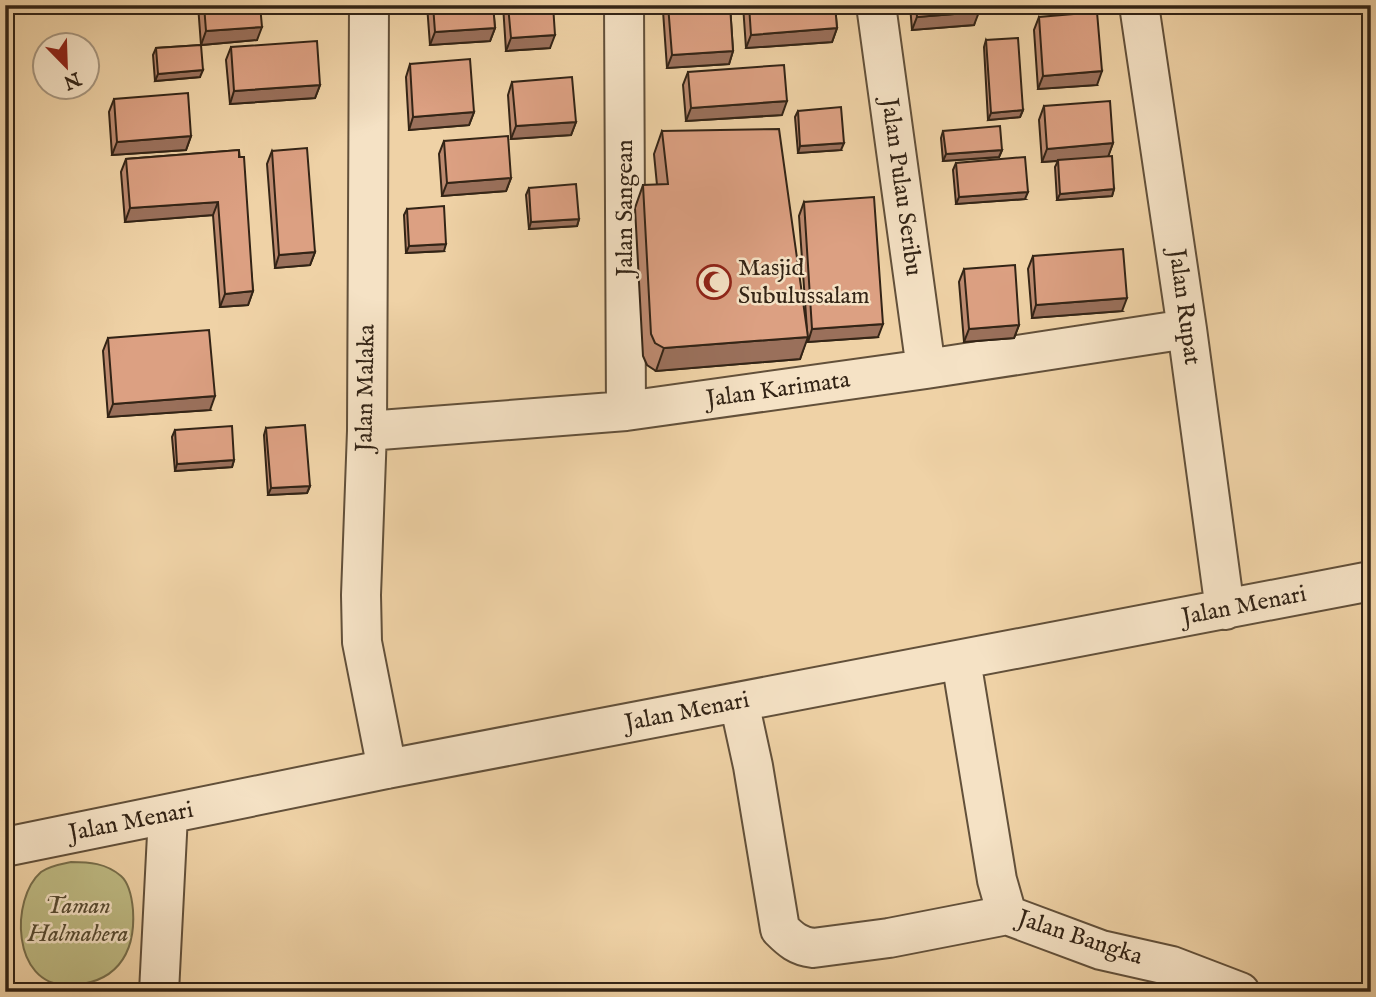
<svg xmlns="http://www.w3.org/2000/svg" width="1376" height="997" viewBox="0 0 1376 997" font-family="'IM FELL English',serif">
<style>
.green{fill:#beba83;stroke:#786f4c;stroke-width:2}
.lines{fill:none;stroke-linecap:round;stroke-linejoin:round}
.minor-casing{stroke:#62503a;stroke-width:42}
.minor{stroke:#f5e2c5;stroke-width:38}
.wall{fill:#bd8a70;stroke:#332416;stroke-width:2}
.shaded-wall{fill:#9a705b;stroke:#332416;stroke-width:2}
.building{fill:#dca082;stroke:#332416;stroke-width:2}
.labels{text-anchor:middle;dominant-baseline:central;stroke-width:5;stroke-linejoin:round;paint-order:stroke}
.street-label{font-size:24px;fill:#332416;stroke:#f5e2c5}
.poi-label{font-size:24px;fill:#332416;stroke:#f5e2c5;text-anchor:start}
.park-label{font-size:24px;font-style:italic;fill:#564a31;stroke:#f5e2c5}
</style>
<rect width="100%" height="100%" fill="#efd2a6"/>
<filter id="stains"><feTurbulence type="fractalNoise" baseFrequency=".00286" numOctaves="4"/><feColorMatrix values="0 0 0 0 .2 0 0 0 0 .09 0 0 0 0 .02 0 0 0 .5 -.17"/></filter>
<radialGradient id="worn" r=".72"><stop offset=".6" stop-color="#630" stop-opacity="0"/><stop offset="1" stop-color="#630" stop-opacity=".3"/></radialGradient>
<path class="green" d="M 71,862 C 89,862 106,863 121,876 C 129,883 132,899 133,910 C 136,956 114,985 67,985 C 12,985 10,899 41,872 C 49,866 61,864 71,862 Z"/>
<g class="lines">
<g class="minor-casing">
<path id="minor" d="M 369,5 L 367,431 L 361,595 L 362,642 L 387,769
M 624,5 L 626,411
M 876,5 L 926,369
M 1139,5 L 1187,329 L 1225,610
M 367,431 L 626,411 L 926,369 L 1187,329
M 961,660 L 997,880 L 1007,915 L 1101,950 L 1172,966 L 1240,992
M 739,702 L 753,766 L 780,929 C 791,940 798,946 813,948 L 889,938 L 1007,915
M 5,847 L 387,769 L 1371,581
M 159,992 L 168,815"/>
</g>
<use href="#minor" class="minor"/>
</g>
<path class="wall" d="M 198,5 L 260,5 L 257,40 L 201,45 L 200,77 L 155,81 L 153,55 L 156,48 L 201,45 Z
M 427,5 L 493,5 L 495,28 L 490,41 L 430,45 Z
M 503,5 L 553,5 L 550,48 L 506,51 Z
M 665,5 L 730,5 L 733,51 L 729,64 L 667,68 L 663,11 Z
M 743,5 L 835,5 L 837,28 L 832,42 L 746,48 Z
M 910,5 L 979,5 L 974,25 L 912,30 Z
M 1039,17 L 1097,85 L 1038,89 L 1034,30 Z
M 986,40 L 1023,110 L 1020,117 L 988,120 L 984,47 Z
M 231,47 L 320,85 L 315,98 L 230,104 L 226,60 Z
M 410,64 L 474,112 L 469,125 L 409,130 L 406,77 Z
M 688,72 L 782,115 L 686,121 L 683,85 Z
M 512,82 L 576,122 L 571,135 L 511,139 L 508,95 Z
M 114,99 L 191,136 L 186,150 L 112,155 L 109,112 Z
M 1044,106 L 1113,143 L 1108,156 L 1114,189 L 1112,196 L 1057,200 L 1055,167 L 1058,161 L 1042,162 L 1039,120 Z
M 798,111 L 841,150 L 798,153 L 795,117 Z
M 662,131 L 807,330 L 799,216 L 804,202 L 878,337 L 808,342 L 807,338 L 800,359 L 656,371 L 647,365 L 643,356 L 635,208 L 643,185 L 657,185 L 654,154 Z
M 943,131 L 1002,150 L 999,157 L 943,161 L 941,138 Z
M 444,141 L 511,178 L 506,191 L 442,196 L 439,154 Z
M 239,150 L 253,291 L 248,305 L 220,307 L 213,215 L 125,222 L 121,172 L 126,159 Z
M 272,151 L 315,252 L 310,265 L 275,268 L 267,164 Z
M 956,163 L 1025,199 L 956,204 L 953,170 Z
M 529,188 L 579,219 L 577,226 L 529,229 L 526,195 Z
M 407,209 L 444,251 L 406,253 L 404,215 Z
M 1033,256 L 1122,311 L 1032,318 L 1028,269 Z
M 964,269 L 1019,325 L 1014,338 L 964,342 L 959,282 Z
M 108,338 L 210,410 L 108,417 L 103,351 Z
M 266,428 L 310,486 L 307,493 L 268,495 L 264,435 Z
M 175,430 L 234,460 L 232,467 L 175,471 L 172,437 Z"/>
<path class="shaded-wall" d="M 1030,5 L 1073,5 L 1072,9 L 1027,12 Z
M 979,12 L 974,25 L 912,30 L 917,17 Z
M 262,27 L 257,40 L 201,45 L 206,31 Z
M 495,28 L 490,41 L 430,45 L 435,32 Z
M 837,28 L 832,42 L 746,48 L 751,35 Z
M 555,35 L 550,48 L 506,51 L 511,38 Z
M 733,51 L 729,64 L 667,68 L 672,55 Z
M 203,70 L 200,77 L 155,81 L 158,74 Z
M 1102,71 L 1097,85 L 1038,89 L 1043,76 Z
M 320,85 L 315,98 L 230,104 L 234,91 Z
M 787,101 L 782,115 L 686,121 L 691,108 Z
M 1023,110 L 1020,117 L 988,120 L 991,113 Z
M 474,112 L 469,125 L 409,130 L 413,117 Z
M 576,122 L 571,135 L 511,139 L 516,126 Z
M 191,136 L 186,150 L 112,155 L 117,142 Z
M 844,143 L 841,150 L 798,153 L 800,146 Z
M 1113,143 L 1108,157 L 1042,162 L 1047,149 Z
M 1002,150 L 999,157 L 943,161 L 946,154 Z
M 511,178 L 506,191 L 442,196 L 447,183 Z
M 1114,189 L 1112,196 L 1057,200 L 1060,194 Z
M 1028,192 L 1025,199 L 956,204 L 959,197 Z
M 218,202 L 213,215 L 125,222 L 130,208 Z
M 579,219 L 577,226 L 529,229 L 531,222 Z
M 446,244 L 444,251 L 406,253 L 409,246 Z
M 315,252 L 310,265 L 275,268 L 279,255 Z
M 253,291 L 248,305 L 220,307 L 225,294 Z
M 1127,298 L 1122,311 L 1032,318 L 1036,305 Z
M 883,324 L 878,337 L 808,342 L 812,329 Z
M 1019,325 L 1014,338 L 964,342 L 969,329 Z
M 808,337 L 800,359 L 656,371 L 664,348 Z
M 215,396 L 210,410 L 108,417 L 113,404 Z
M 234,460 L 232,467 L 175,471 L 177,464 Z
M 310,486 L 307,493 L 268,495 L 271,488 Z"/>
<path class="building" d="M 204,5 L 260,5 L 262,27 L 206,31 Z
M 433,5 L 493,5 L 495,28 L 435,32 Z
M 508,5 L 553,5 L 555,35 L 511,38 Z
M 668,5 L 730,5 L 733,51 L 672,55 Z
M 749,5 L 835,5 L 837,28 L 751,35 Z
M 916,5 L 979,5 L 979,12 L 917,17 Z
M 1097,12 L 1102,71 L 1043,76 L 1039,17 Z
M 1018,38 L 1023,110 L 991,113 L 986,40 Z
M 317,41 L 320,85 L 234,91 L 231,47 Z
M 201,45 L 203,70 L 158,74 L 156,48 Z
M 470,59 L 474,112 L 413,117 L 410,64 Z
M 784,65 L 787,101 L 691,108 L 688,72 Z
M 572,77 L 576,122 L 516,126 L 512,82 Z
M 188,93 L 191,136 L 117,142 L 114,99 Z
M 1110,101 L 1113,143 L 1047,149 L 1044,106 Z
M 841,107 L 844,143 L 800,146 L 798,111 Z
M 1000,126 L 1002,150 L 946,154 L 943,131 Z
M 779,129 L 808,337 L 664,348 L 655,343 L 651,334 L 643,185 L 668,184 L 662,131 Z
M 508,136 L 511,178 L 447,183 L 444,141 Z
M 307,148 L 315,252 L 279,255 L 272,151 Z
M 239,150 L 239,157 L 244,157 L 253,291 L 225,294 L 218,202 L 130,208 L 126,159 Z
M 1112,156 L 1114,189 L 1060,194 L 1058,160 Z
M 1025,157 L 1028,192 L 959,197 L 956,163 Z
M 576,184 L 579,219 L 531,222 L 529,188 Z
M 874,197 L 883,324 L 812,329 L 804,202 Z
M 444,206 L 446,244 L 409,246 L 407,209 Z
M 1123,249 L 1127,298 L 1036,305 L 1033,256 Z
M 1015,265 L 1019,325 L 969,329 L 964,269 Z
M 209,330 L 215,396 L 113,404 L 108,338 Z
M 305,425 L 310,486 L 271,488 L 266,428 Z
M 232,426 L 234,460 L 177,464 L 175,430 Z"/>
<defs>
<g id="mosque-ring" transform="scale(1.75)"><circle r="9.5" fill="#f5e2c5" stroke="#8f2418" stroke-width="1.5"/><path d="M3.5-4.9A6 6 0 1 0 3.5 4.9A5 5 0 1 1 3.5-4.9Z" fill="#8f2418"/></g>
</defs>
<g fill-rule="evenodd">
<use href="#mosque-ring" x="714" y="282"/>
</g>
<g class="labels">
<g class="street-label">
<text transform="translate(901 187) rotate(82)">Jalan Pulau Seribu</text>
<text transform="translate(625 208) rotate(-90)">Jalan Sangean</text>
<text transform="translate(1184 307) rotate(82)">Jalan Rupat</text>
<text transform="translate(366 388) rotate(-89)">Jalan Malaka</text>
<text transform="translate(778 390) rotate(-8)">Jalan Karimata</text>
<text transform="translate(1244 606) rotate(-11)">Jalan Menari</text>
<text transform="translate(687 712) rotate(-11)">Jalan Menari</text>
<text transform="translate(131 822) rotate(-11)">Jalan Menari</text>
<text transform="translate(1080 938) rotate(18)">Jalan Bangka</text>
</g>
<g class="poi-label">
<text x="738" y="268">Masjid<tspan x="738" dy="28">Subulussalam</tspan></text>
</g>
<g class="park-label">
<text x="78" y="906">Taman<tspan x="78" dy="28">Halmahera</tspan></text>
</g>
</g>
<rect width="1376" height="997" fill="none" stroke="#efd2a6" stroke-width="28"/>
<rect x="7" y="7" width="1362" height="983" fill="none" stroke="#332416" stroke-width="3.5"/>
<rect x="14" y="14" width="1348" height="969" fill="none" stroke="#332416" stroke-width="2"/>
<g transform="translate(66 66) rotate(157)"><circle r="33" fill="#f5e2c5" stroke="#a7967f" stroke-width="2"/>
<path d="M0-5L12 26L0 18L-12 26Z" fill="#8f2418"/>
<text y="-10" font-size="19" font-weight="bold" text-anchor="middle" fill="#332416">N</text>
</g>
<rect width="100%" height="100%" filter="url(#stains)"/>
<rect width="100%" height="100%" fill="url(#worn)"/>
</svg>
